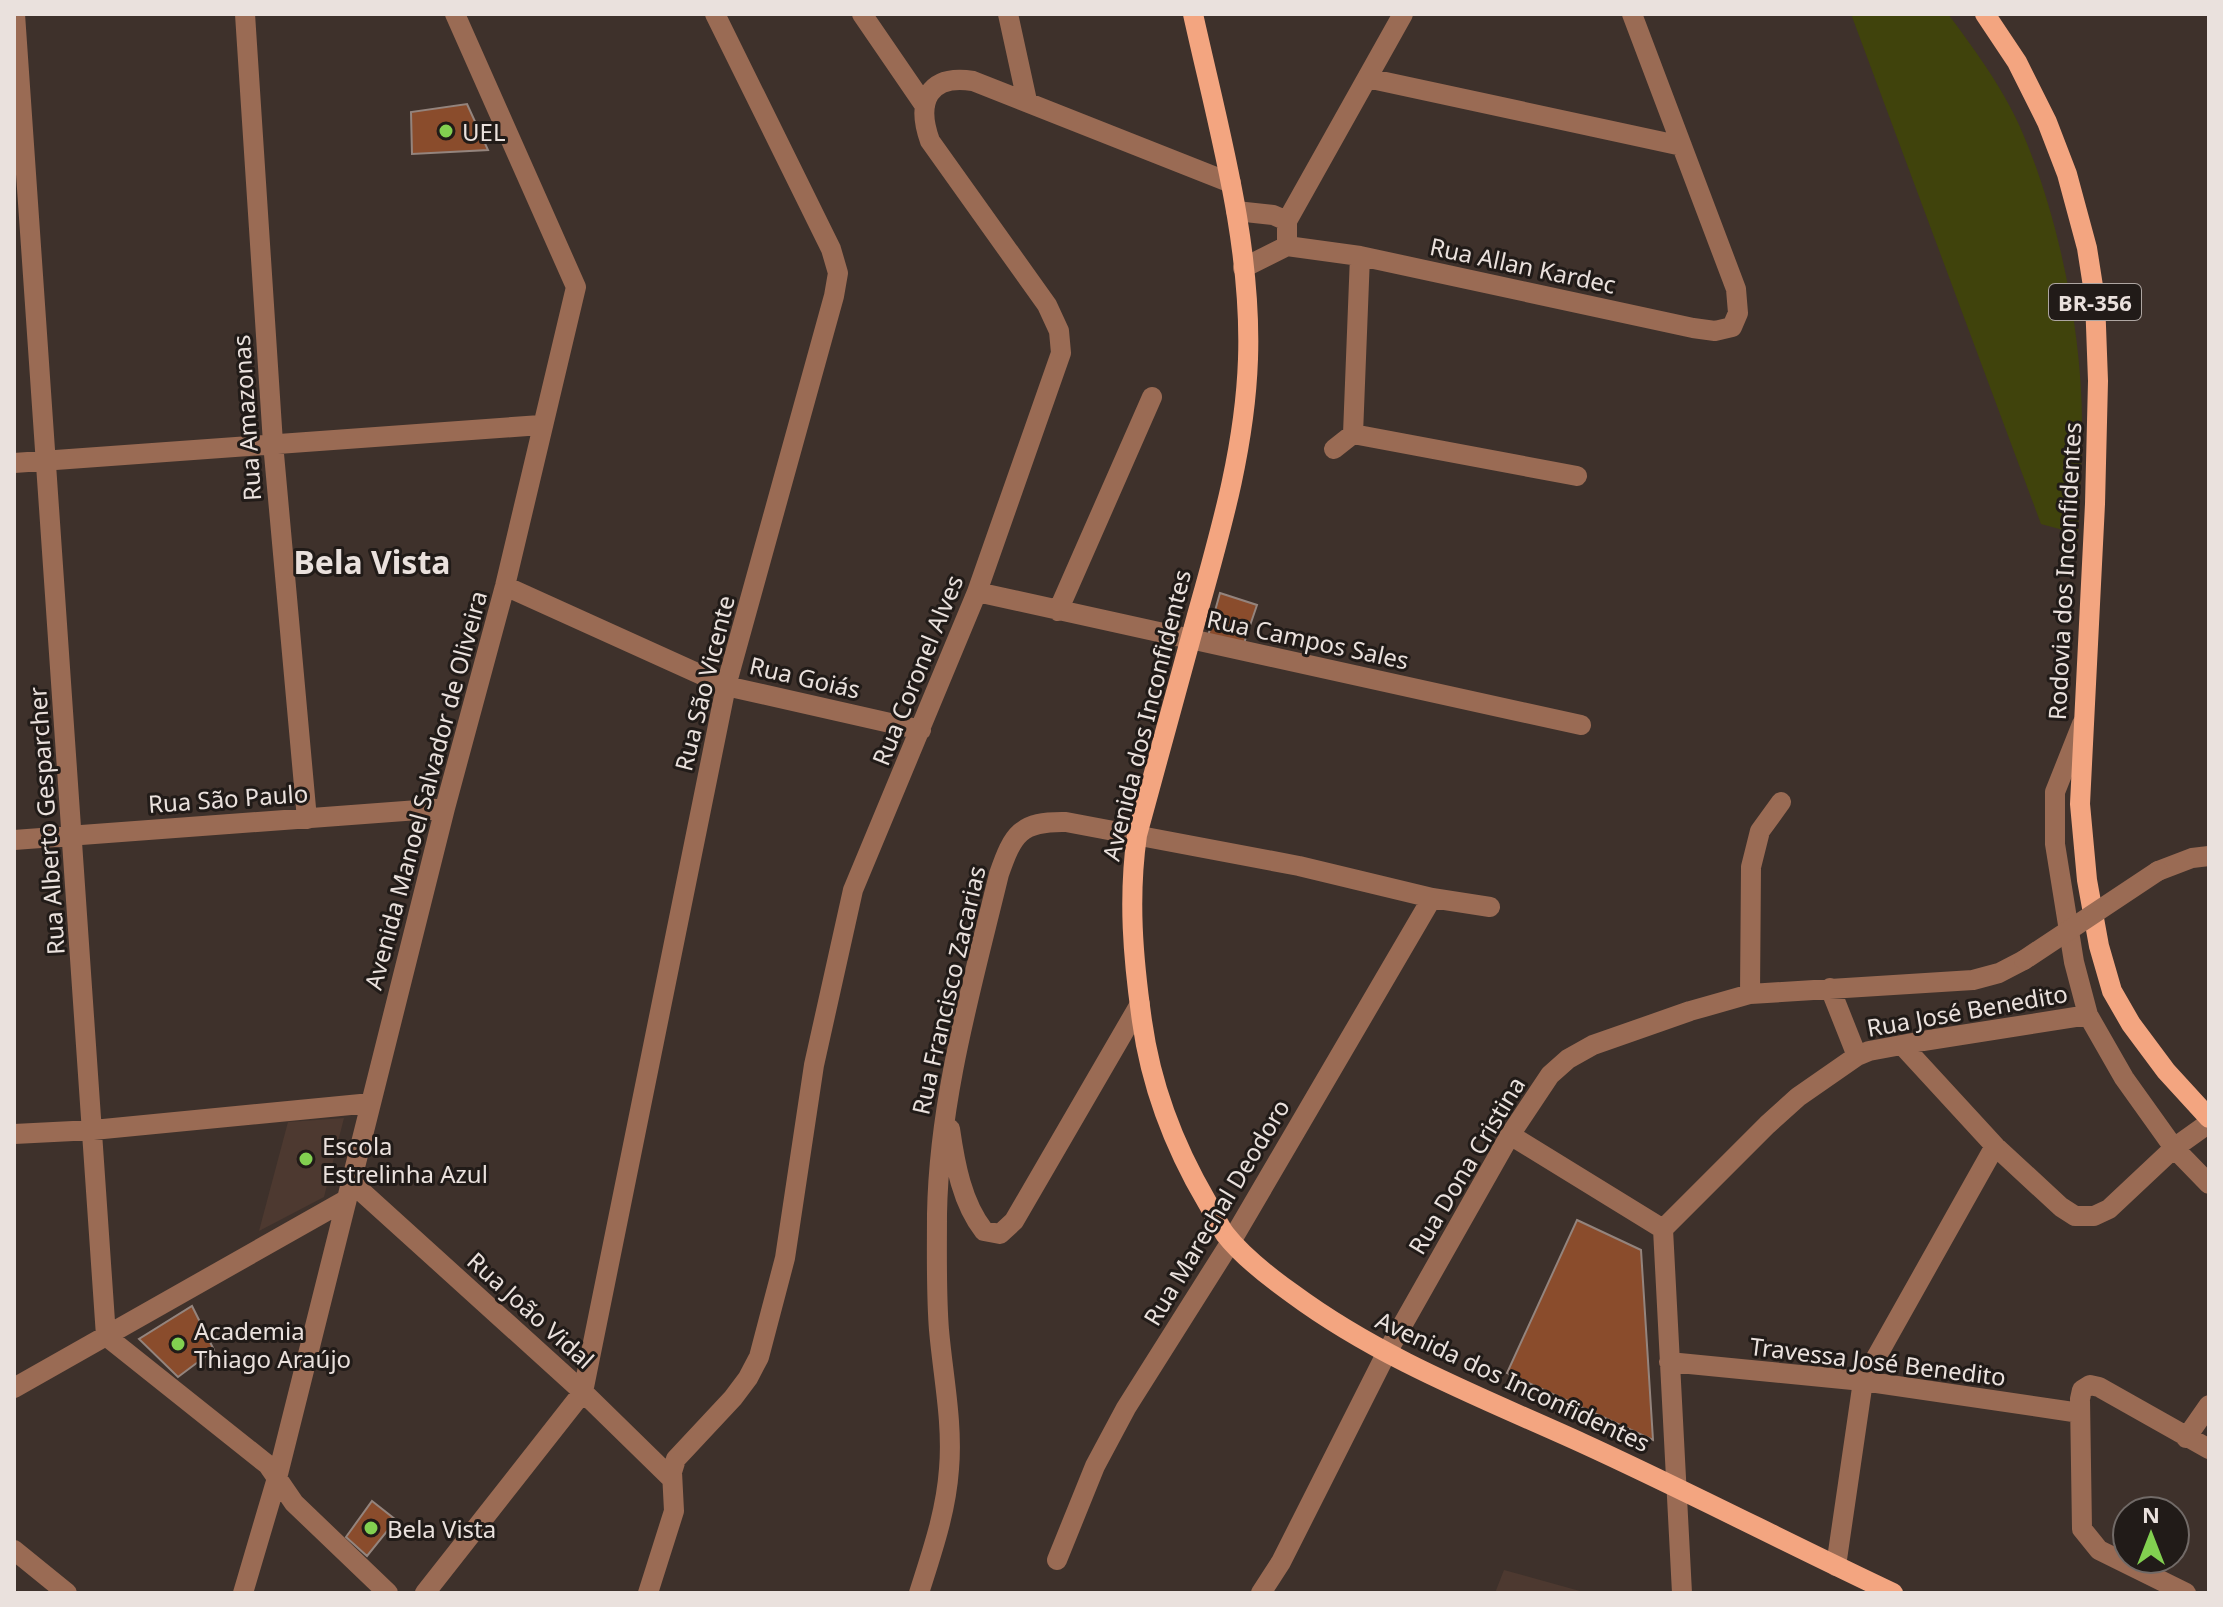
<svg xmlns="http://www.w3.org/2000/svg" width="2223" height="1607" viewBox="0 0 2223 1607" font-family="'Noto Sans',sans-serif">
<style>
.built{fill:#4d3930}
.green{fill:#40430c}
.building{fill:#8a4c2c;stroke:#94847d;stroke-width:2}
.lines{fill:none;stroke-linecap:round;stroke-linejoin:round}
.minor{stroke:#9a6b54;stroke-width:20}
.major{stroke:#f3a580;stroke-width:20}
.minor-bridge{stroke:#9a6b54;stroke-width:20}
.poi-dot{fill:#82d050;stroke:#211b18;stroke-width:3}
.labels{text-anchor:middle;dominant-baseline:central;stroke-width:6;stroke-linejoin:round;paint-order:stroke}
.shield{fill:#211b18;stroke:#aea6a2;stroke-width:2}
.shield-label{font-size:22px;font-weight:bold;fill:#eae1dd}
.poi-label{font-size:24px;fill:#eae1dd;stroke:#211b18;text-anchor:start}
.street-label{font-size:24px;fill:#eae1dd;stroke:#211b18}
.district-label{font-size:32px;font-weight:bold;fill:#eae1dd;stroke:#211b18}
</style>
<rect width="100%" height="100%" fill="#3e312b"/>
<path class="built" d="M 344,1118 L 324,1197 L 259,1231 L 288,1122 Z
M 1504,1570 L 1587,1593 L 1495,1593 Z"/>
<path class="green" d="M 1851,14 L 1948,14 C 1973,47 2004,90 2020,127 C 2059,215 2083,335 2082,430 C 2082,465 2079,499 2078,534 L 2041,524 Z"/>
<path class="building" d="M 467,104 L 488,150 L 412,154 L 411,112 Z
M 1220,593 L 1257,605 L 1243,646 L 1208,636 Z
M 1577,1220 L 1641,1250 L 1653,1440 L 1507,1373 Z
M 192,1306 L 214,1350 L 178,1377 L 139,1339 Z
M 372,1501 L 396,1520 L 367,1556 L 346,1537 Z"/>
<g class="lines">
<path class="minor" d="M 15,14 L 106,1336 L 268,1465 L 294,1503 L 388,1593
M 245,14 L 273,443 L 307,819
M 862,14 L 925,106
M 1008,14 L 1027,101
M 1367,78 L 1682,146
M 1236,211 L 1273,215 L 1287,221 L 1287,246 L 1243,268
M 1287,221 L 1403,14
M 1287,246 L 1360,256 L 1693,328 L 1715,331 L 1732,327 L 1738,313 L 1736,289 L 1632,14
M 1353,434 L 1360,256
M 1334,449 L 1353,434 L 1577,476
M 14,463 L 541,425
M 505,586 L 726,686 L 921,730
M 977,592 L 1581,725
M 1058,611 L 1152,397
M 2082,724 L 2055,792 L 2055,844 L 2074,962 L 2088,1015 L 2124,1078 L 2174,1148 L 2209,1184
M 14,840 L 445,808
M 2158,871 L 2192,858 L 2209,856
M 1830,988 L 1857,1056
M 1750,994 L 1751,867 L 1760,831 L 1781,802
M 1903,1046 L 1995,1146 L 2061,1207 L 2075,1216 L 2094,1216 L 2109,1209 L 2174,1148 L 2209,1123
M 950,1129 C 955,1164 962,1203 984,1231 L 1000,1234 L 1014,1221 L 1140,1004
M 14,1134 L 93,1130 L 371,1103
M 1510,1135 L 1663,1229
M 351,1182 L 583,1392 L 672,1479
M 1669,1362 L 1863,1381 L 2080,1413
M 14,1388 L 346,1200
M 2186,1438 L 2209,1405
M 14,1550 L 67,1593
M 1057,1560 L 1095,1466 L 1126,1408 L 1232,1240 L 1432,898
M 1836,1566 L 1863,1381 L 1995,1146
M 243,1593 L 277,1478 L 445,808 L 505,586 L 576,287 L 455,14
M 425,1593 L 583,1392 L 726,686 L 834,296 L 838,273 L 831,249 L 715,14
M 648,1593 L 674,1511 L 672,1472 L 676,1459 L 733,1398 L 748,1378 L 759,1357 L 785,1258 L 814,1065 L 853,890 L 977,592 L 1061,353 L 1059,331 L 1047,305 L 930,141 C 916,102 928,74 973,81 L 1231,183
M 919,1593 C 932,1552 946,1512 949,1469 C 953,1423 943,1376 939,1330 C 936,1292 937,1252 937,1214 C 939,1098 972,986 999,874 C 1013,834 1020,821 1066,822 L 1299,866 L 1432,898 L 1490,907
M 1261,1593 L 1281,1562 L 1386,1354 L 1510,1135 L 1550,1075 L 1568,1059 L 1593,1045 L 1690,1011 L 1750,994 L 1973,980 L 1999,973 L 2024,960
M 1682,1593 L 1663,1229 L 1767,1125 L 1798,1097 L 1857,1056 L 1869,1051 L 1923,1041 L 2088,1015
M 2186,1593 L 2099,1550 L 2082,1529 L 2080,1399 L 2082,1390 L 2090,1385 L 2099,1387 L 2209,1449"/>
<path class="major" d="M 1193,14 C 1218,127 1252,243 1248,359 C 1245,449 1220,533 1196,619 C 1176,691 1157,763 1137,835 C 1128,898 1133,958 1142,1021 C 1151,1086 1174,1146 1207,1202 C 1213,1212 1218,1224 1225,1234 C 1243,1257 1269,1277 1293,1294 C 1381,1359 1483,1398 1582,1443 C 1687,1491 1789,1544 1893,1593
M 1985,14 L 2017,62 L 2047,122 L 2067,174 L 2087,248 L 2095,299 L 2098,381 L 2095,504 L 2080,804 L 2087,880 L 2099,946 L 2112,991 L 2131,1024 L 2166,1071 L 2209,1118"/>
<path class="minor-bridge" d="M 2024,960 L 2158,871"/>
</g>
<g class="poi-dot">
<circle cx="446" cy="131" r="8"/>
<circle cx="306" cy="1159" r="8"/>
<circle cx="178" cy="1344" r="8"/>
<circle cx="371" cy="1528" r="8"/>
</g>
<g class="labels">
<rect class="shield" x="2049" y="284" width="92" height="36" rx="6"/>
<g class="shield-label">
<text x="2095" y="302">BR-356</text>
</g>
<g class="poi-label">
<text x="462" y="131">UEL</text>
<text x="322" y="1145">Escola<tspan x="322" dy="28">Estrelinha Azul</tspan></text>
<text x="194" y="1330">Academia<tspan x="194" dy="28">Thiago Araújo</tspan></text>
<text x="387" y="1528">Bela Vista</text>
</g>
<g class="street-label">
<text transform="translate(1523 265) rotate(12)">Rua Allan Kardec</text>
<text transform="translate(246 418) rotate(-94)">Rua Amazonas</text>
<text transform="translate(2064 571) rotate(-87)">Rodovia dos Inconfidentes</text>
<text transform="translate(1308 639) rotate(12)">Rua Campos Sales</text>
<text transform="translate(917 670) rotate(-68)">Rua Coronel Alves</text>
<text transform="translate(805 677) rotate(13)">Rua Goiás</text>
<text transform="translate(704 683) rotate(-76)">Rua São Vicente</text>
<text transform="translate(1146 715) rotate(-76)">Avenida dos Inconfidentes</text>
<text transform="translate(425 790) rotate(-75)">Avenida Manoel Salvador de Oliveira</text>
<text transform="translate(228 798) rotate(-4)">Rua São Paulo</text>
<text transform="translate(46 821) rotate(-94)">Rua Alberto Gesparcher</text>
<text transform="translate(948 990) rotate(-77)">Rua Francisco Zacarias</text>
<text transform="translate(1967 1010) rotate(-10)">Rua José Benedito</text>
<text transform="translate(1466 1165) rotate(-59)">Rua Dona Cristina</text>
<text transform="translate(1216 1212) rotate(-59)">Rua Marechal Deodoro</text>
<text transform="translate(531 1310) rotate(42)">Rua João Vidal</text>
<text transform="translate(1878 1361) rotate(7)">Travessa José Benedito</text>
<text transform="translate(1513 1381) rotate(25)">Avenida dos Inconfidentes</text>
</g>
<g class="district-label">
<text x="372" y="561">Bela Vista</text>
</g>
</g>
<rect width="2223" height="1607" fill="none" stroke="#eae1dd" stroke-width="32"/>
<g transform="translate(2151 1535)"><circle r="38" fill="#211b18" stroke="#716a67" stroke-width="2"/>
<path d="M0-6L14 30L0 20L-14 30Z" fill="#82d050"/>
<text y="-12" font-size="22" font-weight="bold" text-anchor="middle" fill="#eae1dd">N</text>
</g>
</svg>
